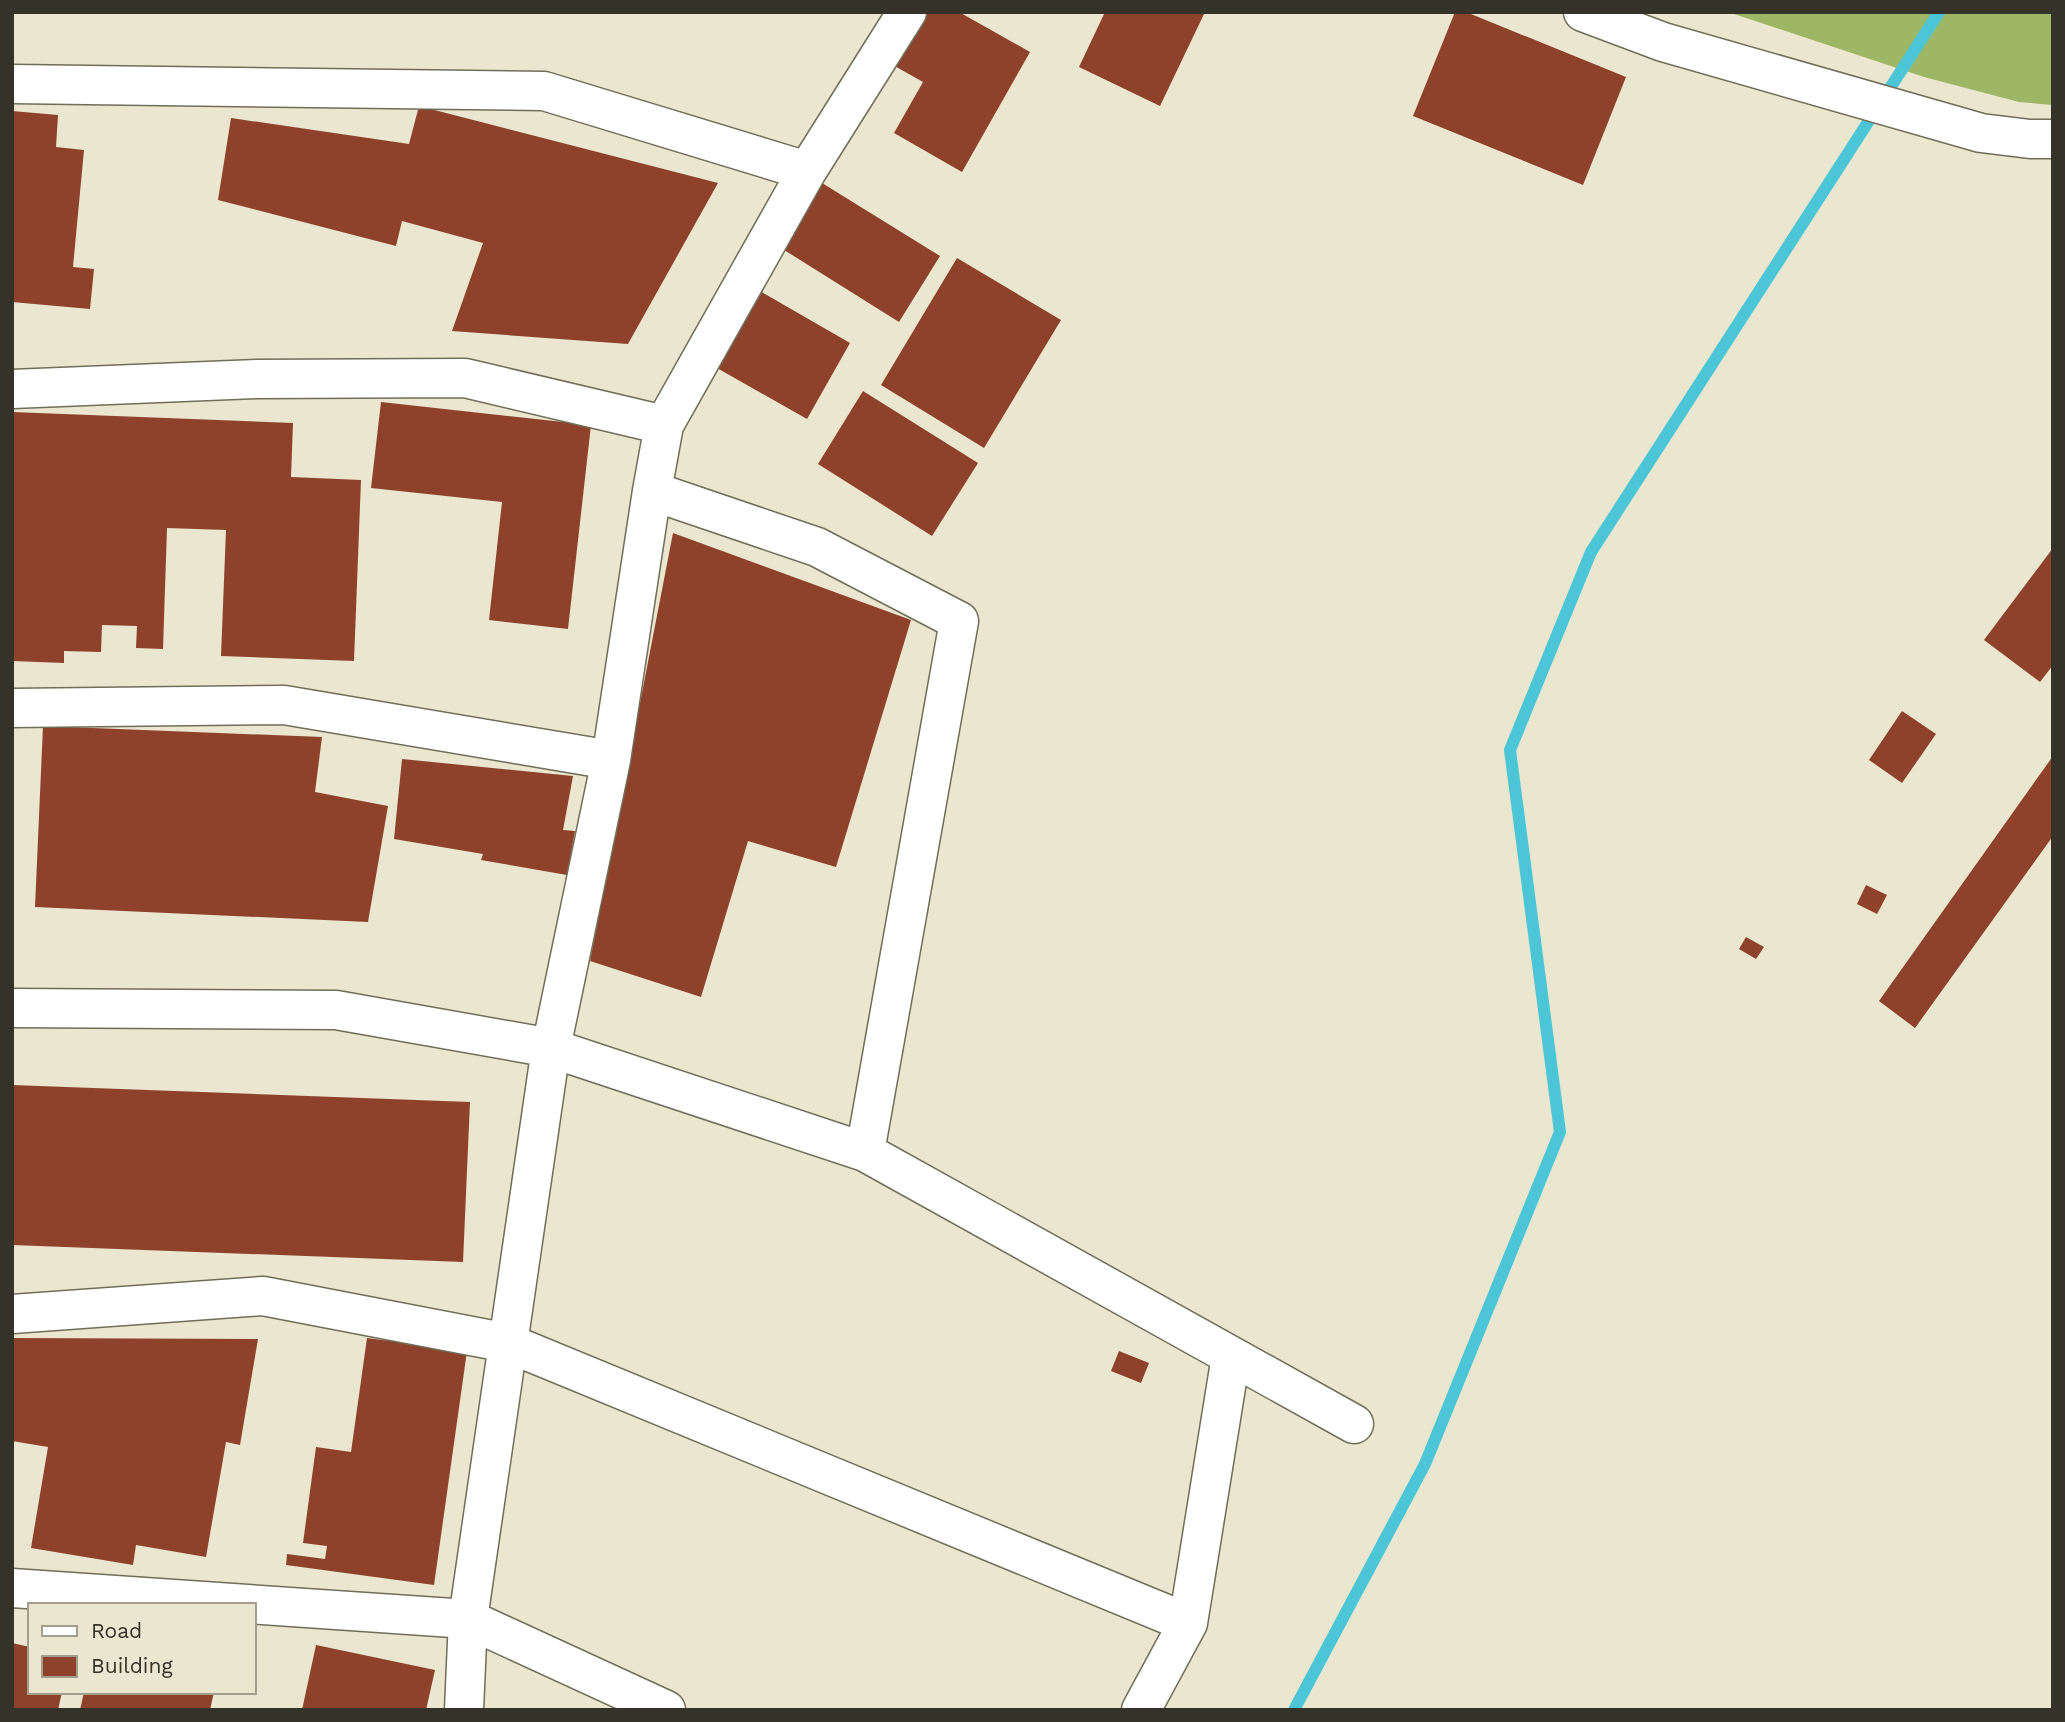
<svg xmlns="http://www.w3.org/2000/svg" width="2065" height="1722" viewBox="0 0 2065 1722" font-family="'Work Sans',sans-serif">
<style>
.forest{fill:#9db767}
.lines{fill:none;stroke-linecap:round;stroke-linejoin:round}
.stream{stroke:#4cc6d6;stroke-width:12}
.building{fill:#8e422b}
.minor-casing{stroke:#706d58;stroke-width:41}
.minor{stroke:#fff;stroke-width:38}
</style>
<rect width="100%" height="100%" fill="#eae6cf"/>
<path class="forest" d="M 1728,12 L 2053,12 L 2053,105 L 2019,102 L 1924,77 Z"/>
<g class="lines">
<path class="stream" d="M 1294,1710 L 1425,1464 L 1560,1132 L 1510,750 L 1591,552 L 1939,12"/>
</g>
<path class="building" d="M 921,12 L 959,12 L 1030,52 L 962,172 L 894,133 L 923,82 L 891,64 Z
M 1105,12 L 1205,12 L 1160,106 L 1079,67 Z
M 1455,12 L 1466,12 L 1626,77 L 1583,185 L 1413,116 Z
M 419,106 L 718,183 L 628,344 L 452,331 L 483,243 L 402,221 L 396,246 L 218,200 L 231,118 L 409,144 Z
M 12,111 L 58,115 L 56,147 L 84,150 L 73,267 L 94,269 L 90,309 L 12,302 Z
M 822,183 L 940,256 L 899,322 L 781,248 Z
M 957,258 L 1061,320 L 984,448 L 881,385 Z
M 760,291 L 850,343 L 807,419 L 717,368 Z
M 863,391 L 978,463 L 932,536 L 818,464 Z
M 381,402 L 591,425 L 568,629 L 489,620 L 502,502 L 371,488 Z
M 12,412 L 293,423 L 291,477 L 361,480 L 354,661 L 221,656 L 226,530 L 167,528 L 163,649 L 136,648 L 137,626 L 102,625 L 101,652 L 64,651 L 64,663 L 12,661 Z
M 673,533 L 911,620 L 836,867 L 748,841 L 701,997 L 590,961 Z
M 2053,548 L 2053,665 L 2040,682 L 1984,640 Z
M 1902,711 L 1936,734 L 1902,783 L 1869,760 Z
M 43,726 L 322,737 L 315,792 L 388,806 L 368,922 L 35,907 Z
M 2053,756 L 2053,836 L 1915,1028 L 1879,1001 Z
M 402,759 L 573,776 L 563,830 L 575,831 L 567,875 L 481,860 L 483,854 L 394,839 Z
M 1866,885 L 1887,895 L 1877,914 L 1857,904 Z
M 1746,937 L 1764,947 L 1756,959 L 1739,949 Z
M 12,1085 L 470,1102 L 463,1262 L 12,1245 Z
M 12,1338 L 258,1339 L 240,1445 L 226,1442 L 206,1557 L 136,1545 L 133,1565 L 31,1548 L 48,1447 L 12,1441 Z
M 367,1338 L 467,1351 L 434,1585 L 286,1565 L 287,1554 L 325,1559 L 327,1546 L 303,1543 L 316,1447 L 351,1452 Z
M 1119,1351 L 1149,1363 L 1141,1383 L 1111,1371 Z
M 12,1643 L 30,1647 L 30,1692 L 62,1692 L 58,1710 L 12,1710 Z
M 316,1645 L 435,1670 L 426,1710 L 302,1710 Z
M 84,1692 L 214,1692 L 210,1710 L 80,1710 Z"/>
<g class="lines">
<g class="minor-casing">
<path id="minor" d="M 1583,12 L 1663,42 L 1981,133 L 2030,139 L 2053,139
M 12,84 L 544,91 L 807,171
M 12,389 L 257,379 L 465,378 L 664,425
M 652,491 L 817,547 L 959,621 L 865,1152
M 12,708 L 284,705 L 611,760
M 12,1008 L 336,1010 L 551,1048 L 865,1152 L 1354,1424
M 12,1314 L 263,1296 L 508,1343 L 1188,1623
M 12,1588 L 468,1619 L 666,1710
M 464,1710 L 468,1619 L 551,1048 L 611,760 L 652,491 L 664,425 L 807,171 L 907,12
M 1141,1710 L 1188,1623 L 1231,1356"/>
</g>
<use href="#minor" class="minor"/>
</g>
<rect width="2065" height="1722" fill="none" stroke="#343229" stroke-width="28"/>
<rect x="28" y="1603" width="228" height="91" fill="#eae6cf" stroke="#a19e8d" stroke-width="2"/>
<rect x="42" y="1626" width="35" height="10" fill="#ffffff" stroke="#a19e8d" stroke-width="2"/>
<text x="91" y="1638" font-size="21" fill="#343229">Road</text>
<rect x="42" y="1656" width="35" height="21" fill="#8e422b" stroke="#a19e8d" stroke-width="2"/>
<text x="91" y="1673" font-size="21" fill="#343229">Building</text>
</svg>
